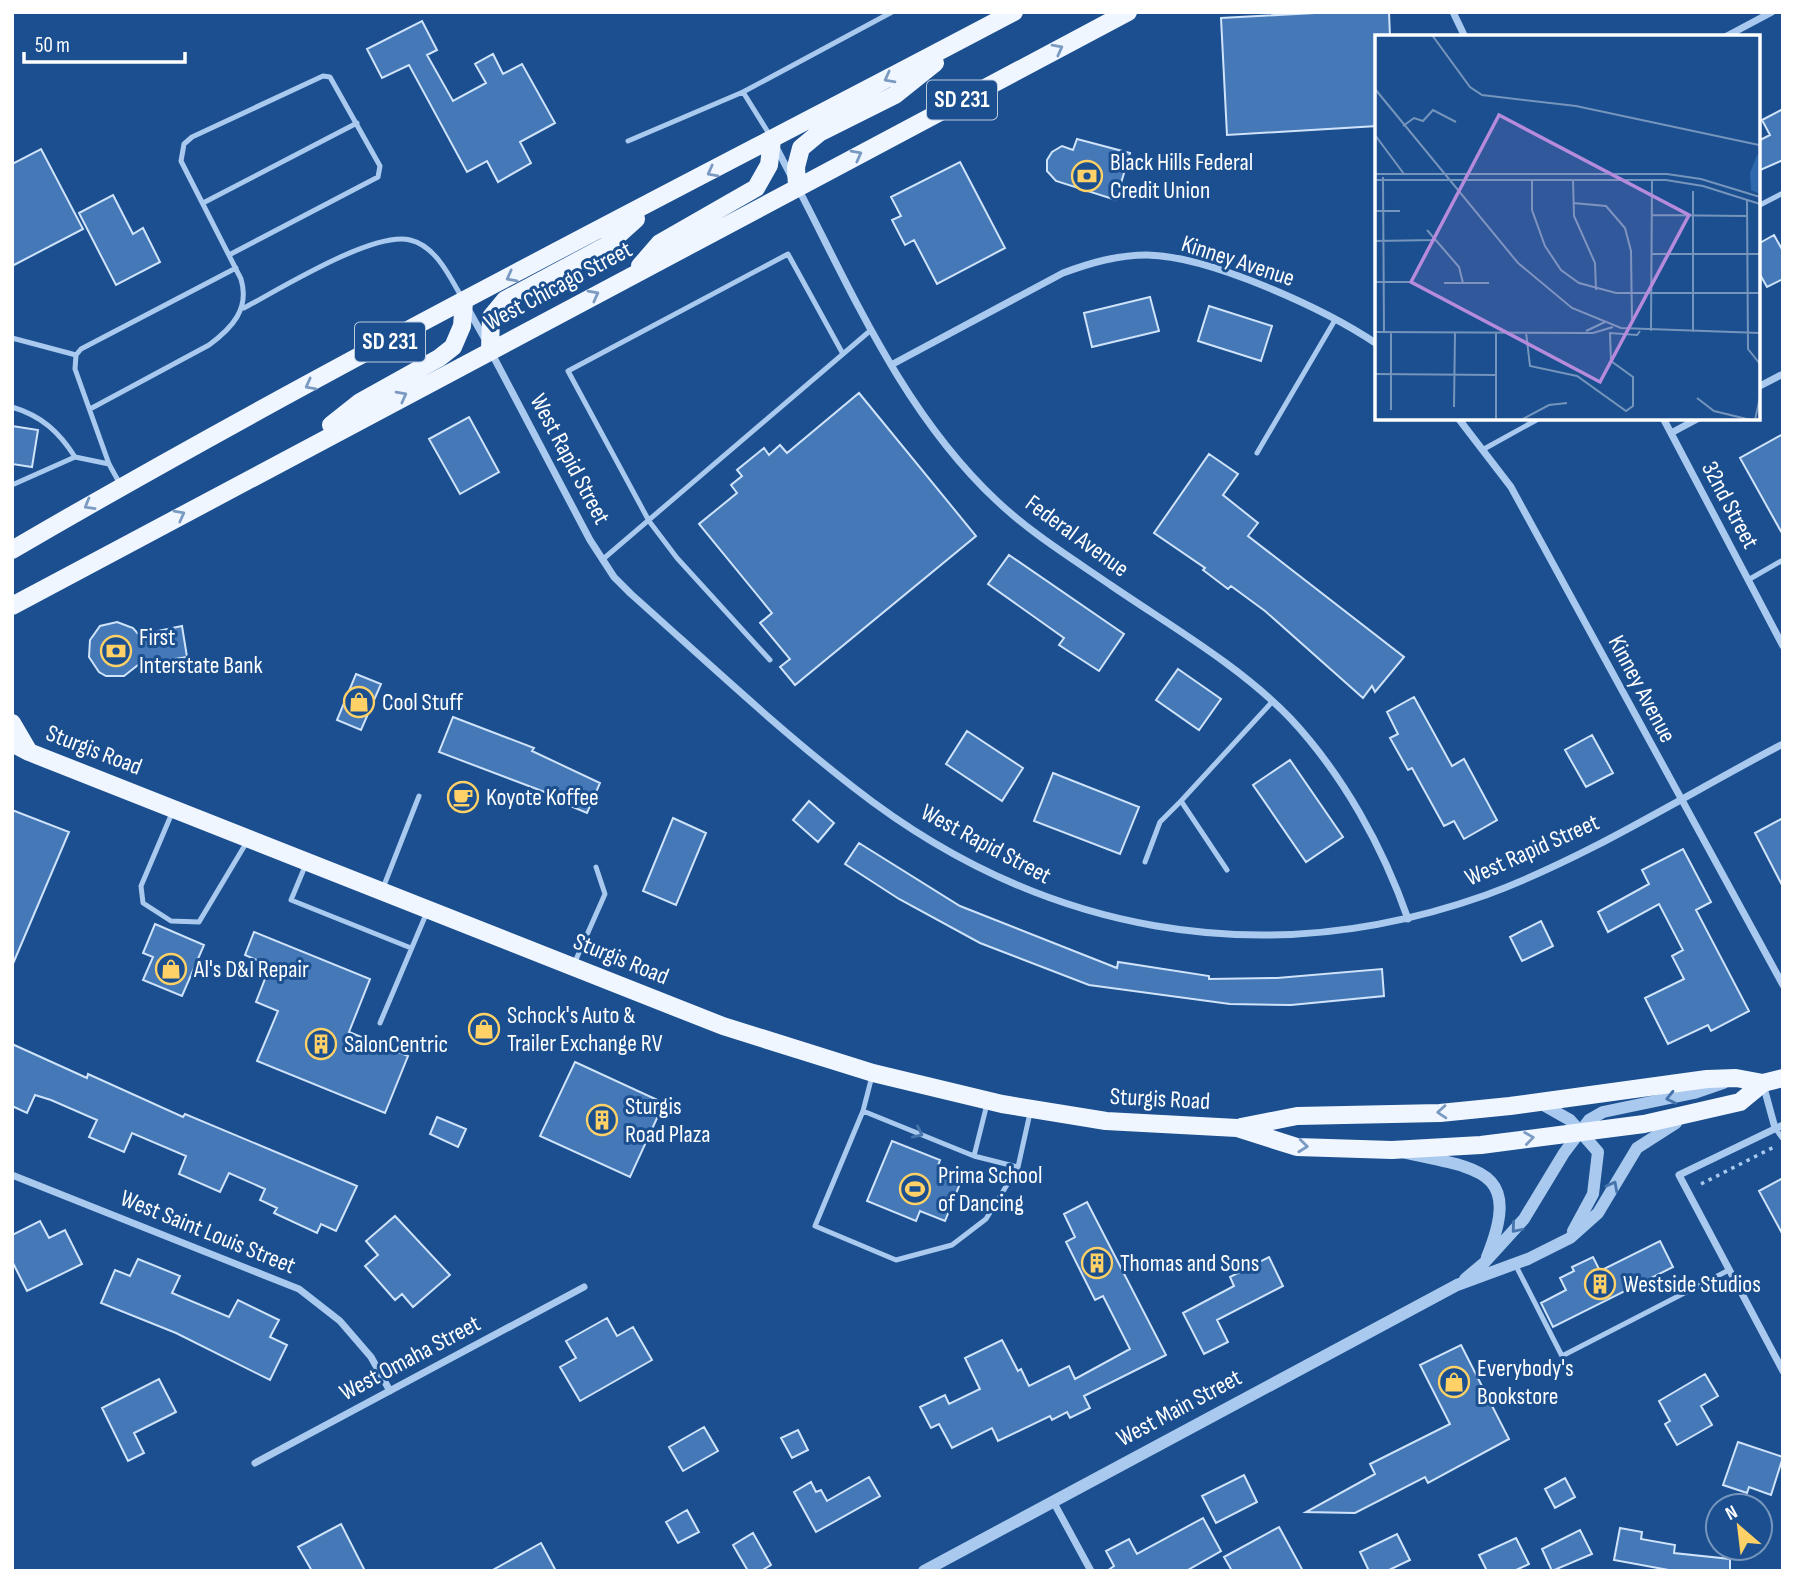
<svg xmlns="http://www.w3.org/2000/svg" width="1795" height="1583" viewBox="0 0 1795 1583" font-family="'Sofia Sans Condensed',sans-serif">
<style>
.building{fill:#4478b7;stroke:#cfe3fa;stroke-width:2}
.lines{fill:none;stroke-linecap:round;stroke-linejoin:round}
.path{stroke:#a9c9ee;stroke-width:3.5;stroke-dasharray:3.5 5;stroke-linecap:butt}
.service{stroke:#a9c9ee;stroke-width:5}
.minor{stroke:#a9c9ee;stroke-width:7}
.tertiary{stroke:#a9c9ee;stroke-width:12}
.primary{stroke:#f0f6ff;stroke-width:18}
.oneway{stroke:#7b9ac1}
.oneway2{stroke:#4674ac}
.labels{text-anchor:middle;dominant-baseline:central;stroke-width:6;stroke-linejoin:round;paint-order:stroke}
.shield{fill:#1b4f8f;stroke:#bbcadd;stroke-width:2}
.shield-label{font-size:23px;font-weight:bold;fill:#fff}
.poi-label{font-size:24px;fill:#fff;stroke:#1b4f8f;text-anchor:start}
.street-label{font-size:24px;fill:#fff;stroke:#1b4f8f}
.inset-road{fill:none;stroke:#7695bc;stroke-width:2}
.view{fill:#b68bdc;fill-opacity:0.15;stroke:#b68bdc;stroke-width:3.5}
.inset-edge{fill:none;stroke:#fff;stroke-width:3.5}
</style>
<rect width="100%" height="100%" fill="#1b4f8f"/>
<path class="building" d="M 1333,12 L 1389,12 L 1390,37 L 1377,37 L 1377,126 L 1227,135 L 1221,18 Z
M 422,21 L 437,50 L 427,55 L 453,101 L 486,83 L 475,64 L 493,54 L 503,74 L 522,64 L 555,123 L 520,142 L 531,163 L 498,182 L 487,161 L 467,172 L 409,65 L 382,78 L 367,49 Z
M 1783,109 L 1783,160 L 1758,171 L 1758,141 L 1770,135 L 1762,120 Z
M 1077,139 L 1130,153 L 1116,200 L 1056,181 L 1047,171 L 1047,160 L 1052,152 L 1062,146 L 1073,150 Z
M 41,149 L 83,229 L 12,266 L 12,164 Z
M 960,162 L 1005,248 L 937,284 L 914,240 L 905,245 L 892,220 L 901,216 L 891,197 Z
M 113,195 L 133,234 L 143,228 L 160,262 L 116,285 L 79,213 Z
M 1774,235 L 1783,251 L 1783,279 L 1767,287 L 1758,271 L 1758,244 Z
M 1150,297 L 1159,331 L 1092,347 L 1084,313 Z
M 1209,306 L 1272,326 L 1261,361 L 1198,341 Z
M 859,393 L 976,536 L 795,685 L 780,667 L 790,659 L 760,623 L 772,613 L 699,524 L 737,493 L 731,485 L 742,476 L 737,470 L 764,448 L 769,455 L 780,445 L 787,453 Z
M 469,417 L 499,472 L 460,494 L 429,439 Z
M 12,426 L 38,430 L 32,467 L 12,464 Z
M 1783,434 L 1783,535 L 1740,458 Z
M 1209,454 L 1238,474 L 1223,495 L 1258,523 L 1248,536 L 1404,657 L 1375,692 L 1372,686 L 1363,698 L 1265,611 L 1231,586 L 1228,589 L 1203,570 L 1205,568 L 1154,533 Z
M 1009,555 L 1124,634 L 1099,671 L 1059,645 L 1064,638 L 988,584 Z
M 117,622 L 133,628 L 139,635 L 182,626 L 187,657 L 138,665 L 124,676 L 106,676 L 99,672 L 89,657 L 90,640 L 100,626 Z
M 1178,669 L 1221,699 L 1199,730 L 1156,700 Z
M 356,674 L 381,684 L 361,730 L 337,720 Z
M 1414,697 L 1452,766 L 1464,759 L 1497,820 L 1464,839 L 1454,821 L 1444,826 L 1412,768 L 1408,770 L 1390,738 L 1398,734 L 1387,712 Z
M 453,717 L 534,748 L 532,751 L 600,783 L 587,813 L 556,800 L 558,797 L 439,752 Z
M 967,731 L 1023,768 L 1002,801 L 946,764 Z
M 1592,735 L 1613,773 L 1586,787 L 1565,750 Z
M 1290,760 L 1343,837 L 1306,862 L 1253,785 Z
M 1053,773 L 1139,807 L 1120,854 L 1034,821 Z
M 809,801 L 834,823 L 818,842 L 793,820 Z
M 12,810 L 69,832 L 12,966 Z
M 673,818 L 706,833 L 676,905 L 643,891 Z
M 1783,818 L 1783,887 L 1755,833 Z
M 859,843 L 960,906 L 1117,968 L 1118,962 L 1209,976 L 1209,979 L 1277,978 L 1382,969 L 1384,996 L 1291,1005 L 1230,1004 L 1089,985 L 980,943 L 899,899 L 845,864 Z
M 1683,849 L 1711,902 L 1696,910 L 1749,1011 L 1711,1031 L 1708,1025 L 1668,1044 L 1645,998 L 1684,979 L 1672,956 L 1683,950 L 1659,904 L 1608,932 L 1598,912 L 1649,884 L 1642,870 Z
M 1541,921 L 1553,946 L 1522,961 L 1510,937 Z
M 155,924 L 204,945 L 182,996 L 143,980 L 153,957 L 143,953 Z
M 254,932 L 370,979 L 349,1032 L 408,1056 L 385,1113 L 257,1061 L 278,1011 L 256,1002 L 270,966 L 245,955 Z
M 12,1044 L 87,1078 L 88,1074 L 183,1117 L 185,1114 L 357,1186 L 336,1231 L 321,1224 L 317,1233 L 274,1213 L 277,1208 L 260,1200 L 265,1189 L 229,1173 L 220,1192 L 179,1174 L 186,1156 L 132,1133 L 124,1152 L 89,1137 L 97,1120 L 51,1100 L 35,1095 L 27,1113 L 12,1106 Z
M 575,1062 L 664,1103 L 630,1177 L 540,1136 Z
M 437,1117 L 466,1129 L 458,1147 L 430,1134 Z
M 892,1141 L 940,1160 L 938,1166 L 963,1176 L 945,1221 L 920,1211 L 916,1221 L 867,1201 Z
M 1783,1178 L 1783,1235 L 1759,1191 Z
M 1087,1202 L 1166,1355 L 1084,1396 L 1090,1408 L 1070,1418 L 1067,1412 L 1052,1420 L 1050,1416 L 998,1441 L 992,1428 L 952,1448 L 939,1424 L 931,1428 L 920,1407 L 945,1395 L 949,1404 L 980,1389 L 965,1358 L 1002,1340 L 1018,1371 L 1021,1369 L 1029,1386 L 1069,1366 L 1075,1379 L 1130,1349 L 1103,1296 L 1095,1300 L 1066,1242 L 1075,1237 L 1064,1214 Z
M 395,1216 L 450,1275 L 413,1307 L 402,1294 L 395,1300 L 365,1266 L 378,1255 L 366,1241 Z
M 40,1221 L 49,1238 L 65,1230 L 82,1264 L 27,1291 L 12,1261 L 12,1235 Z
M 1660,1241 L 1673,1267 L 1553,1327 L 1541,1303 L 1566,1290 L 1560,1278 L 1574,1271 L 1572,1267 L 1593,1257 L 1600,1271 Z
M 1269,1257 L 1283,1286 L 1217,1320 L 1228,1342 L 1204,1354 L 1183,1313 L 1234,1286 L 1230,1277 Z
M 138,1259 L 180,1276 L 172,1293 L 229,1317 L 238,1300 L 279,1320 L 270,1337 L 287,1345 L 270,1380 L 176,1333 L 101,1303 L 115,1270 L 130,1276 Z
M 607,1318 L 617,1336 L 633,1327 L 652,1360 L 580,1401 L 560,1367 L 576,1358 L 566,1341 Z
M 1461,1345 L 1509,1439 L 1428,1483 L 1425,1477 L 1355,1513 L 1306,1512 L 1375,1474 L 1370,1464 L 1450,1424 L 1420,1365 Z
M 1705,1374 L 1718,1396 L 1701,1406 L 1712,1425 L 1677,1445 L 1665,1424 L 1670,1421 L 1659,1401 Z
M 159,1379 L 176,1412 L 134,1433 L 144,1453 L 128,1461 L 102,1408 Z
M 704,1427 L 718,1451 L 683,1471 L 669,1447 Z
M 798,1430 L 808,1450 L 792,1458 L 781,1438 Z
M 1738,1442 L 1783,1457 L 1771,1495 L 1749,1487 L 1747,1493 L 1723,1485 Z
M 1244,1475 L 1257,1502 L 1216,1523 L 1202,1496 Z
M 869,1477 L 880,1496 L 816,1532 L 794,1492 L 811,1482 L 816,1492 L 821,1490 L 827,1501 Z
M 1565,1478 L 1575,1497 L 1555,1508 L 1545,1489 Z
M 687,1510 L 699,1532 L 678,1543 L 666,1522 Z
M 1203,1518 L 1221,1551 L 1186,1571 L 1107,1571 L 1114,1566 L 1106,1551 L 1129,1539 L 1137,1554 Z
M 341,1524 L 365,1571 L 312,1571 L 298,1547 Z
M 1279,1527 L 1303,1571 L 1232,1571 L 1224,1557 Z
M 1620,1528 L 1642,1532 L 1641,1539 L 1675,1545 L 1674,1553 L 1730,1559 L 1730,1571 L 1674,1571 L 1614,1560 Z
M 1580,1530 L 1592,1554 L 1552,1571 L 1542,1549 Z
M 753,1533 L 771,1565 L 761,1571 L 748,1571 L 733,1545 Z
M 1397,1534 L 1410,1560 L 1387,1571 L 1369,1571 L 1360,1552 Z
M 1516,1538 L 1529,1564 L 1514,1571 L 1487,1571 L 1479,1555 Z
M 541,1543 L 556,1571 L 491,1571 Z"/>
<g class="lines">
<path class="path" d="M 1701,1184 L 1774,1147"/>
<path class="service" d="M 743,92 L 771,137
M 628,141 L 743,92 L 892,12
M 203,203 L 357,123
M 1758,206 L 1783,193
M 244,308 C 280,289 373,231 410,240 C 436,246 450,277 462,298
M 12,338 L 76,355
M 12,407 C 42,416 59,432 75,457
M 90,409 L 209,345 C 232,328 250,309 241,279 L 181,161 L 184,144 L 192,137 L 323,76 L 330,77 L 380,166 L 378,177 L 229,255
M 1484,449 L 1540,418
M 1257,453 L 1335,320
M 120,484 L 109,464 L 75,369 L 76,355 L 81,349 L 236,268
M 12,485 L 75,457 L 109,464
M 602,560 L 871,330
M 1748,580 L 1783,560
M 770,660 L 677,558 L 649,521 L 568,371 L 788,254 L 843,354
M 172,813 L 141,886 L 143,903 L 171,921 L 199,922 L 248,840
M 1145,862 L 1160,822 L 1181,801
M 306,864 L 291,900 L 411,948
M 1227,870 L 1181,801 L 1272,702
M 383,888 L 419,796
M 574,964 L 605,894 L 596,867
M 380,1023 L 427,912
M 872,1076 L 863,1111 L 815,1226 L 896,1260 L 952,1245 L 986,1219 L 1018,1167 L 1030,1113
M 987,1104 L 974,1156 L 1018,1167
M 863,1111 L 974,1156
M 1775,1128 L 1783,1139
M 1515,1264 L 1562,1356 L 1729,1270"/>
<path class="minor" d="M 1453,12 L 1465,37
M 1725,37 L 1772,12
M 776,147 L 791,176
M 799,190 C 855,299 906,416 997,501 C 1032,534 1073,559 1112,586 C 1172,627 1240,666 1291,719 C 1343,775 1383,847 1408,919
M 468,309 L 486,341
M 491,352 L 590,540 L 614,577 L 631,594 C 704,659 776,727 853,787 C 1039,933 1261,975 1486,895 C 1589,857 1685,795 1783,744
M 891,365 L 1063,273 C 1090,263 1117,255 1147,255 C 1210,256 1325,309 1377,344
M 1758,387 L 1783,374
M 1458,418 L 1511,487 L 1783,985
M 1663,418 L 1783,646
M 1671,433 L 1699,418
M 1763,1084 L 1775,1128
M 1783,1125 L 1679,1175 L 1783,1371
M 12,1175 L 299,1289 L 340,1321 L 371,1357 L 390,1391
M 255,1463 L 584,1287
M 1054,1503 L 1091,1571"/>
<path class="tertiary" d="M 1540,1103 L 1570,1120 L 1598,1152 L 1593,1194 L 1573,1231
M 1406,1153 C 1478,1169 1523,1169 1487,1257
M 1465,1279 L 1484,1263 L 1524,1219 L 1564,1153 L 1589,1120 L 1603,1112 L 1694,1093 L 1723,1083
M 924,1571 L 1457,1285 L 1528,1259 L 1570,1238 L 1598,1213 L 1637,1148 L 1676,1123"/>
<path class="primary" d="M 797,187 L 796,167 L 801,148 L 819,133 L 895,95 L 935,63
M 640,266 L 660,243 L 756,188 L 769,165 L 772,140
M 490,350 L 491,317 L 505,300 L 606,246 L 636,219
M 331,425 L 360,402 L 439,358 L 453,347 L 462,326 L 464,302
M 12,550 C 339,359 679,189 1014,12
M 12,606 L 1128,12
M 12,723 L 29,752
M 12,743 L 29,752 L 723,1026 L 873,1073 L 1002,1104 L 1106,1121 L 1237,1128 L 1297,1147 L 1392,1150 L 1481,1145 L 1644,1124 L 1740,1102 L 1763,1083 L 1783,1078
M 1241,1127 L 1297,1116 L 1440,1113 L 1510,1106 L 1707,1079 L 1736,1078 L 1763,1083"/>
</g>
<defs><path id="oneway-chevron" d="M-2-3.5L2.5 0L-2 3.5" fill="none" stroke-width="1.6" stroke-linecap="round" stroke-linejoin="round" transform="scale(1.75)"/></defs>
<g class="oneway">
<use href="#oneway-chevron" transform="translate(1058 49) rotate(-28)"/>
<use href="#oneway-chevron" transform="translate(889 78) rotate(152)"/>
<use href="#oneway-chevron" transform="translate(857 155) rotate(-28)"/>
<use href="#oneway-chevron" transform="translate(712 172) rotate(152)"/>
<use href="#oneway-chevron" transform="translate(511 277) rotate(152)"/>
<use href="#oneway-chevron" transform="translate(594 295) rotate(-28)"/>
<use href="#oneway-chevron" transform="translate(310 385) rotate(152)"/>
<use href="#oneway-chevron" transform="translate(402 396) rotate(-28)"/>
<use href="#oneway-chevron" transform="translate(89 505) rotate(150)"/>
<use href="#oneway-chevron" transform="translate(180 515) rotate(-28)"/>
<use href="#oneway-chevron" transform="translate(1442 1112) rotate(176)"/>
<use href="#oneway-chevron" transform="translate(1529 1138) rotate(-8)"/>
<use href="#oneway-chevron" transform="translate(1303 1146) rotate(6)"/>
</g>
<g class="oneway2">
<use href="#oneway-chevron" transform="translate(1671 1098) rotate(167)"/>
<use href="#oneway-chevron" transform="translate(918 1133) rotate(25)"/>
<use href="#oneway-chevron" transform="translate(1613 1186) rotate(-62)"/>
<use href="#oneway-chevron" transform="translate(1516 1228) rotate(130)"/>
</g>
<defs>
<g id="bank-ring" transform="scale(1.575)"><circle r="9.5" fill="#1b4f8f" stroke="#ffd166" stroke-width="1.5"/><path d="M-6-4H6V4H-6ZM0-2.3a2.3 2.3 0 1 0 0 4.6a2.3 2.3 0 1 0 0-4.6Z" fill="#ffd166"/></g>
<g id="shop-ring" transform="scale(1.575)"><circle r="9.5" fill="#1b4f8f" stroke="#ffd166" stroke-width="1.5"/><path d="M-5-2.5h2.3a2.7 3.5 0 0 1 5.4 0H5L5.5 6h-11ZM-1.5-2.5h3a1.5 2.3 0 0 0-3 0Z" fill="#ffd166"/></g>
<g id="cafe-ring" transform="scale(1.575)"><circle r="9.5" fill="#1b4f8f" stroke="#ffd166" stroke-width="1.5"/><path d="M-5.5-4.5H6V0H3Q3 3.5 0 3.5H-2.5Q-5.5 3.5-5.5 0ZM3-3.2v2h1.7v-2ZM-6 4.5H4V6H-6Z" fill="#ffd166"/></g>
<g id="building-ring" transform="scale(1.575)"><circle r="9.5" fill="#1b4f8f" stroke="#ffd166" stroke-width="1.5"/><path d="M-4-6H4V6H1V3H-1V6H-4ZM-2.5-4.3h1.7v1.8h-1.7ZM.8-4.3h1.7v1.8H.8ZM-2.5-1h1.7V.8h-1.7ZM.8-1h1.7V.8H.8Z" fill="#ffd166"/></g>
<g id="stadium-ring" transform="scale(1.575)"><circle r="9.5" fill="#1b4f8f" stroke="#ffd166" stroke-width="1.5"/><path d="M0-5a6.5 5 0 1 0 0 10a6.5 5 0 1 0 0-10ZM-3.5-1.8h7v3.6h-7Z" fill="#ffd166"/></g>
</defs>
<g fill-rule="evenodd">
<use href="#bank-ring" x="1087" y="176"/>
<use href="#bank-ring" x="116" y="651"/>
<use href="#shop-ring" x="359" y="702"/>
<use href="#cafe-ring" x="463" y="797"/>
<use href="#shop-ring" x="171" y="969"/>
<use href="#shop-ring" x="484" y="1029"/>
<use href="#building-ring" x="321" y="1044"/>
<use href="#building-ring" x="602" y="1120"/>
<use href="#stadium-ring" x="915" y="1189"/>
<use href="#building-ring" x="1097" y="1263"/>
<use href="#building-ring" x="1600" y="1284"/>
<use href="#shop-ring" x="1454" y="1382"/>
</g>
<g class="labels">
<g class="shield">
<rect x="927" y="80.5" width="70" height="39" rx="5"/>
<rect x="355" y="322.5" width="70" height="39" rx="5"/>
</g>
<g class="shield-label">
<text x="962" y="100">SD 231</text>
<text x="390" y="342">SD 231</text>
</g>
<g class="poi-label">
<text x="1110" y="162">Black Hills Federal<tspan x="1110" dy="28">Credit Union</tspan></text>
<text x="139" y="637">First<tspan x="139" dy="28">Interstate Bank</tspan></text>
<text x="382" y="702">Cool Stuff</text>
<text x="486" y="797">Koyote Koffee</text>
<text x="194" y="969">Al's D&amp;I Repair</text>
<text x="507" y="1015">Schock's Auto &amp;<tspan x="507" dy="28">Trailer Exchange RV</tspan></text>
<text x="344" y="1044">SalonCentric</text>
<text x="625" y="1106">Sturgis<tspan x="625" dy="28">Road Plaza</tspan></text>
<text x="938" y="1175">Prima School<tspan x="938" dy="28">of Dancing</tspan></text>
<text x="1120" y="1263">Thomas and Sons</text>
<text x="1623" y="1284">Westside Studios</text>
<text x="1477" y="1368">Everybody's<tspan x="1477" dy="28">Bookstore</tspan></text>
</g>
<g class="street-label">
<text transform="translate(1238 261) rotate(18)">Kinney Avenue</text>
<text transform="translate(558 286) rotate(-28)">West Chicago Street</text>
<text transform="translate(570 459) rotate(62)">West Rapid Street</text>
<text transform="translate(1730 505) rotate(62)">32nd Street</text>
<text transform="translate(1077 536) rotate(36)">Federal Avenue</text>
<text transform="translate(1642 689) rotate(62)">Kinney Avenue</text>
<text transform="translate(94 750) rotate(21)">Sturgis Road</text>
<text transform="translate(986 844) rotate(28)">West Rapid Street</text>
<text transform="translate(1532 850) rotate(-24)">West Rapid Street</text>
<text transform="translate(621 959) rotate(22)">Sturgis Road</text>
<text transform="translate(1160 1099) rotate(3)">Sturgis Road</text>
<text transform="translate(208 1232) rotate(22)">West Saint Louis Street</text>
<text transform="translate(410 1358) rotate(-28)">West Omaha Street</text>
<text transform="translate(1179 1408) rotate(-28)">West Main Street</text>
</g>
</g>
<g transform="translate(1375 35)">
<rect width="385" height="385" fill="#1b4f8f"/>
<path d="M 382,120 L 385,121 L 385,159 L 376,155 L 375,138 Z" fill="#2e69ad"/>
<path class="inset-road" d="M 57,0 L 95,52 L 107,60 L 201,71 L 384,110M 0,54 L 143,228 L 197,273 L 246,293 L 385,298M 28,91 L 39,83 L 48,86 L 58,75 L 81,87M 0,100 L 29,139M 0,139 L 292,139 L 326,144 L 385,162M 8,142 L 9,297M 157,144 L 157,175 L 170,211 L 186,235 L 204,248 L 241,258 L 385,258M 198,144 L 199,181 L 220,228 L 221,255M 0,145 L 291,145 L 328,151 L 385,169M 372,165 L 373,314 L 385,329M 198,168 L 231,171 L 250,193 L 256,216 L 257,287M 0,176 L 25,176M 276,180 L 372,181M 52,195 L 84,232 L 88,248M 0,206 L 60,205M 276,219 L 385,219M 0,247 L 36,247M 69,248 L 114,248M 211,296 L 230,287M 276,296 L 277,145M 0,297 L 218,298 L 238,292M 121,297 L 121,385M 151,297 L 155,331 L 202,341 L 251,376 L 258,371 L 258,342 L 236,326 L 235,298 L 262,300 L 265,296M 318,297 L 318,156M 0,339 L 121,340M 322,363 L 339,376 L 376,385M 79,372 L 80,297M 16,375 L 16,297M 146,385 L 174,370 L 192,368M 380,385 L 385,362"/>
<path class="view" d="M 124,80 L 314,180 L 225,347 L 36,247 Z"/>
<rect width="385" height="385" class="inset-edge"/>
</g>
<rect width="1795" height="1583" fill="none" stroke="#ffffff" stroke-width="28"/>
<g transform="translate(1739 1527) rotate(332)"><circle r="33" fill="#1b4f8f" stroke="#7695bc" stroke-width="2"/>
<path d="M0-5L12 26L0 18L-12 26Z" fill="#ffd166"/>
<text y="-10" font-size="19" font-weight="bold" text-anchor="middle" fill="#ffffff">N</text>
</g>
<path d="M24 52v10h161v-10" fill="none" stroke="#ffffff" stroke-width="3.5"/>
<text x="35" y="52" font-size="21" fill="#ffffff" stroke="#1b4f8f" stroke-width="5" paint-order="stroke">50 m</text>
</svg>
